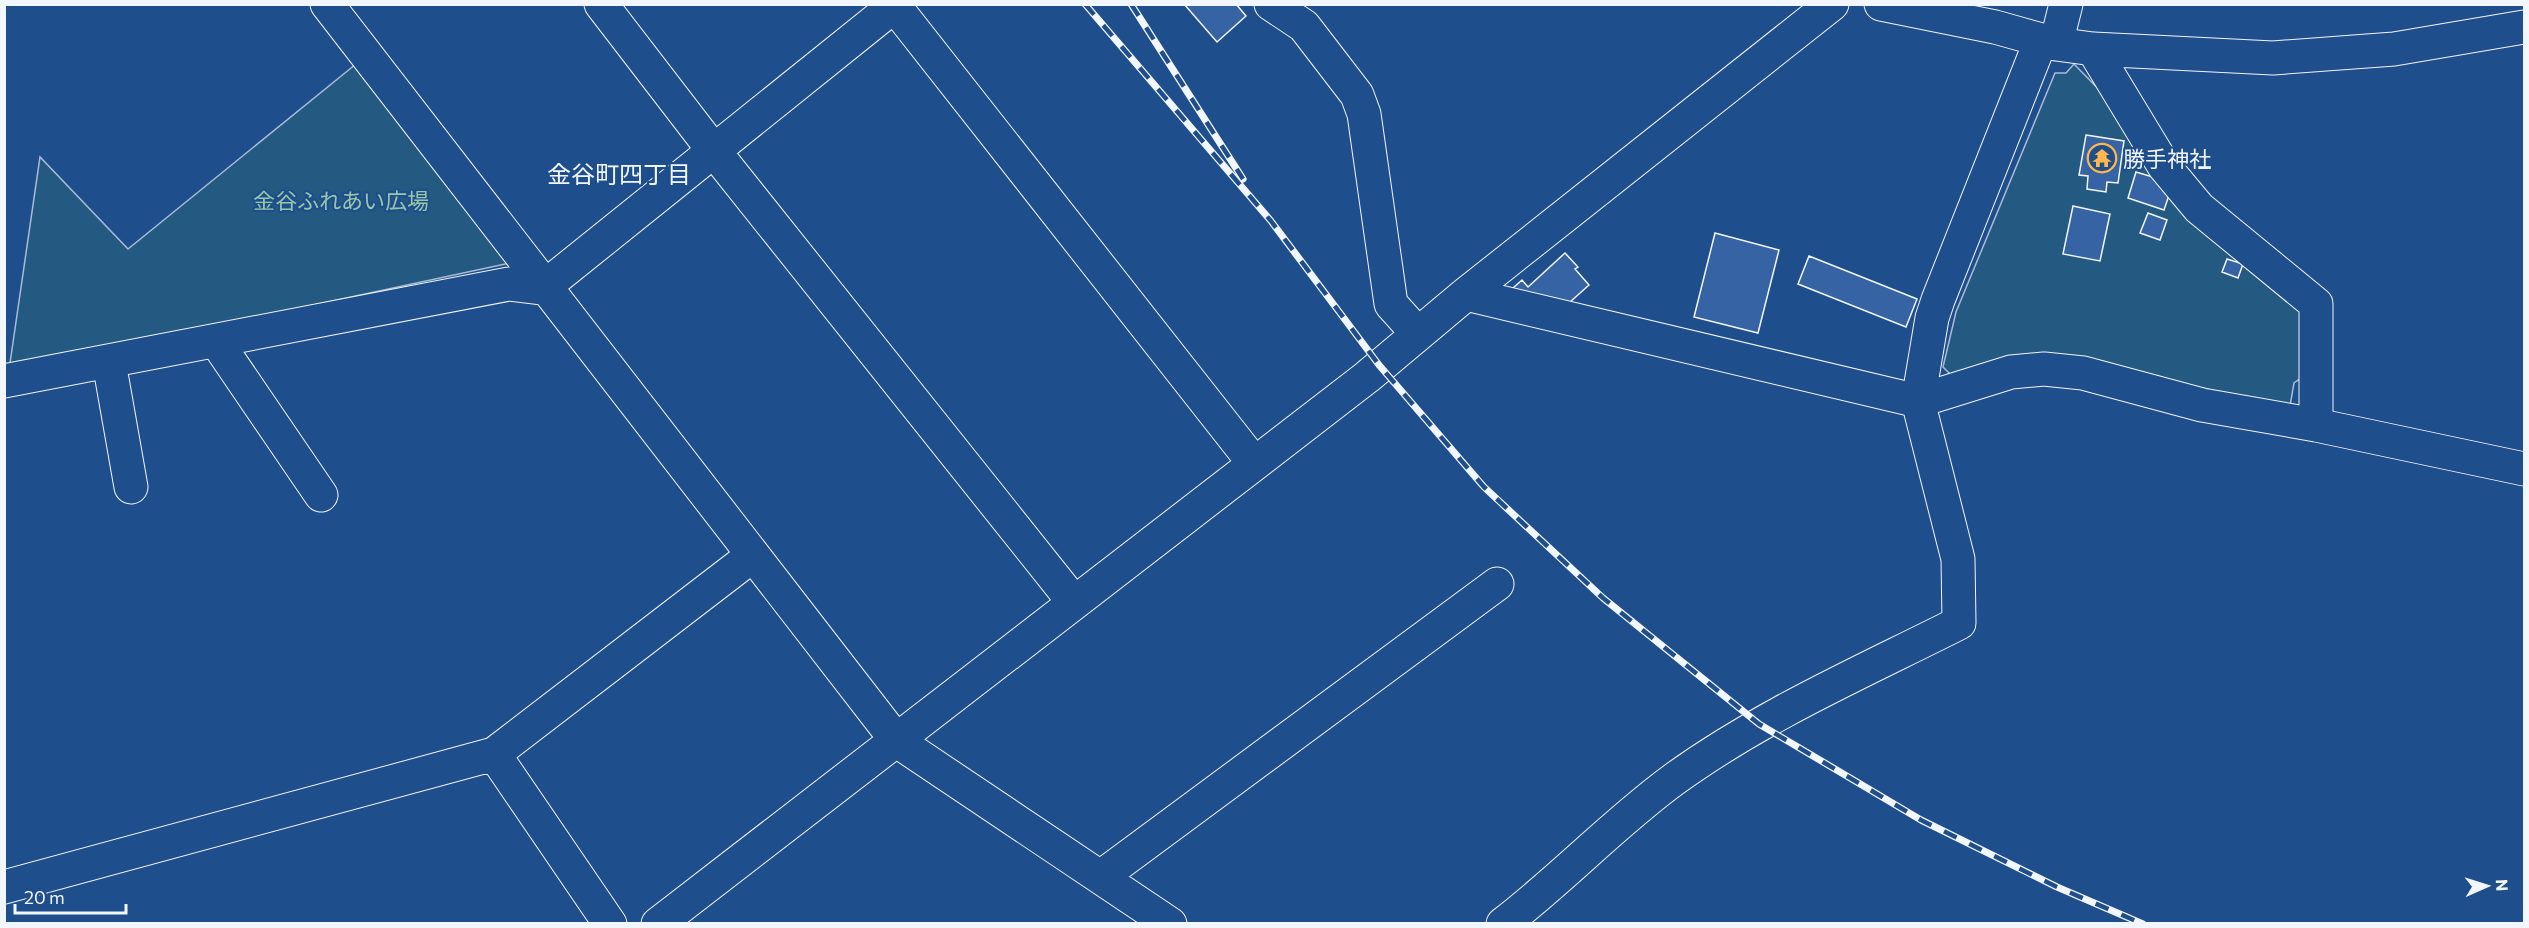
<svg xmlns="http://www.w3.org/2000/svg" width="2529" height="928" viewBox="0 0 2529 928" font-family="Commissioner,'Noto Sans JP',sans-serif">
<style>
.green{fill:#245a82;stroke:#a8bbd7;stroke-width:1.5}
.building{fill:#3563a3;stroke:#f2f6ff;stroke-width:1.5}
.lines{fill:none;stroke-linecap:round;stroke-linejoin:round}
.street-casing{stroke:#f2f6ff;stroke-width:35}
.street{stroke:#1f4e8c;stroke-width:33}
.rail-casing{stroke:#f2f6ff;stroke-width:7}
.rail{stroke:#1f4e8c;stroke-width:4.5;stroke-dasharray:14;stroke-linecap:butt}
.labels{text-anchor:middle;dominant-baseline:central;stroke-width:4.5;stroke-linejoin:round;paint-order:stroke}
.poi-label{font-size:22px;fill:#f2f6ff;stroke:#1f4e8c;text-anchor:start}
.park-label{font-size:22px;fill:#97c8a6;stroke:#1f4e8c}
.neighbourhood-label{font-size:24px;fill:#f2f6ff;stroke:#1f4e8c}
</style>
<rect width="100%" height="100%" fill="#1f4e8c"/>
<path class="green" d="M 356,64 L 510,263 L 9,370 L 40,157 L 128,249 Z
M 2074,64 L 2308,303 L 2304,376 L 2294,383 L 2290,406 L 2035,354 L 1950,374 L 1943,367 L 1956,312 L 2055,73 L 2066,73 Z"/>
<path class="building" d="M 1184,4 L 1236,4 L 1246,16 L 1217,42 Z
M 2086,135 L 2124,141 L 2118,183 L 2107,182 L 2106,192 L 2087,189 L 2088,176 L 2079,175 Z
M 2136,172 L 2173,183 L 2164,210 L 2128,198 Z
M 2073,206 L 2110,214 L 2100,261 L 2063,254 Z
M 2148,213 L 2167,220 L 2160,240 L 2140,233 Z
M 1715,233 L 1779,250 L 1758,333 L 1694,317 Z
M 1565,253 L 1578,267 L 1575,269 L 1589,285 L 1569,303 L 1514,292 L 1513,288 L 1522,280 L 1528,287 Z
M 1809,256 L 1917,299 L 1906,327 L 1798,284 Z
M 2227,259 L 2243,264 L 2238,278 L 2222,272 Z"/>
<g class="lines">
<g class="street-casing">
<path id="street" d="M 327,4 L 897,741 L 1170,924
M 601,4 L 714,151 L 1073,601
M 893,4 L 1254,463
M 1271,4 L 1304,26 L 1357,95 L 1364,114 L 1391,304 L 1418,334
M 1881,4 L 1995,27 L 2056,44 L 2093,49 L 2273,58 L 2394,49 L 2524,27
M 2056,44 L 2066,4
M 2093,49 L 2164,166 L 2199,208 L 2316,304 L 2316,425
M 1466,294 L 1918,401 L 2011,372 L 2044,369 L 2083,373 L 2202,405 L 2316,425 L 2524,469
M 216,341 L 321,495
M 109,362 L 131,487
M 4,381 L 509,284 L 543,288 L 894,6
M 494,754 L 610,924
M 1102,876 L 1497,584
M 4,887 L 494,754 L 752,556
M 658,924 L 1367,377 L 1466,294 L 1832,4
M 1503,924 C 1562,879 1613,824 1673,780 C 1761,716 1862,672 1959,623 L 1958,559 L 1918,401 L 1932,318 L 1938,300 L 2041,40"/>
</g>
<use href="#street" class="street"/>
<g class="rail-casing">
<path id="rail" d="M 1085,4 L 1271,221 L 1379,365 L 1484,487 L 1603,598 L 1759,724 L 1921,820 L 2057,887 L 2143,924
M 1131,4 L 1243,179"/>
</g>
<use href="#rail" class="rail"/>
</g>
<defs>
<g id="temple-ring" transform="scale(1.5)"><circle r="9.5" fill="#1f4e8c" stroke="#ffb74d" stroke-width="1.5"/><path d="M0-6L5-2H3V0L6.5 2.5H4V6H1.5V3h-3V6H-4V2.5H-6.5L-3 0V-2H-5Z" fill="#ffb74d"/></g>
</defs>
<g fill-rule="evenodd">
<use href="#temple-ring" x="2102" y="158"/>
</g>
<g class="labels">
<g class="poi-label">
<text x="2123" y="158">勝手神社</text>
</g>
<g class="park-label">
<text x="341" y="200">金谷ふれあい広場</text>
</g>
<g class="neighbourhood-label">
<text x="619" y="173">金谷町四丁目</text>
</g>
</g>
<rect width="2529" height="928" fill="none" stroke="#f2f6ff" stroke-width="12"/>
<g transform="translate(2487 886) rotate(87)" stroke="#1f4e8c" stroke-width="4.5" paint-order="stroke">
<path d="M0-4.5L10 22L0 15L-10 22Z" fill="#f2f6ff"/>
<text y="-9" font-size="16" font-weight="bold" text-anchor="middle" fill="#f2f6ff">N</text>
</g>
<path d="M15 904v9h111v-9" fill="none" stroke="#f2f6ff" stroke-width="3"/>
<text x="24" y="904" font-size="18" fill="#f2f6ff" stroke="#1f4e8c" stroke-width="4.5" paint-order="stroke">20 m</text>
</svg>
